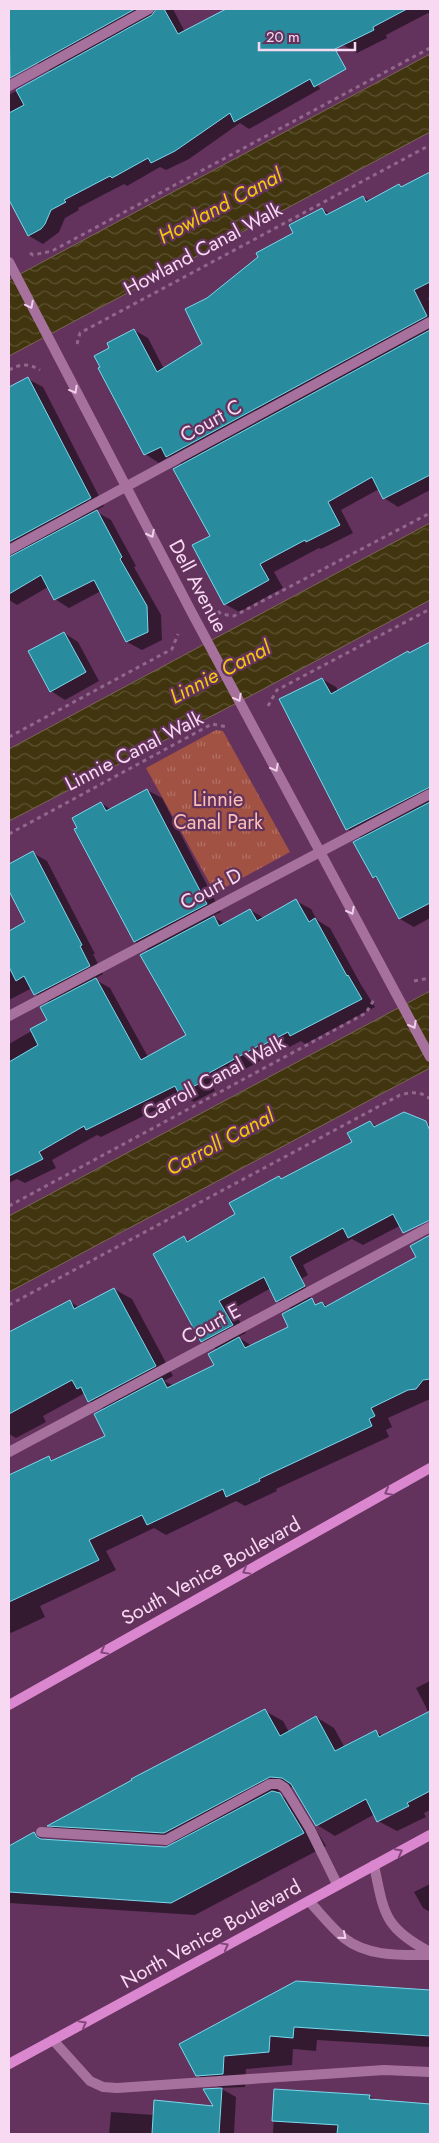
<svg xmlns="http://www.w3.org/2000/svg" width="439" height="2143" viewBox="0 0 439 2143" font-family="Jost,sans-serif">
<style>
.park{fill:url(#park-tufts)}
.water{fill:url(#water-waves);stroke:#786653}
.shadow{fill:#0007;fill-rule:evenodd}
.building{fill:#298c9e;stroke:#7bd8eb}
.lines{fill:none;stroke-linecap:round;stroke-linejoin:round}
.path{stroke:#92678c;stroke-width:3;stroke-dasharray:4 4;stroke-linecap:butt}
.service{stroke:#a7719e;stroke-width:10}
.minor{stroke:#a7719e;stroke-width:10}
.secondary{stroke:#db87cf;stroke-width:10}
.oneway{stroke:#efcfe9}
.oneway2{stroke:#81477a}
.labels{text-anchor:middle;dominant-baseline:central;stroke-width:4.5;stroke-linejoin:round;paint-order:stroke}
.street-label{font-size:20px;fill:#f7d9f1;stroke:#63325d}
.park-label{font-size:20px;fill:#fbc1b5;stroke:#63325d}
.water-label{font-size:21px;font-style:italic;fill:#f5c80c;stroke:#63325d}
</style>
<defs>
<pattern id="park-tufts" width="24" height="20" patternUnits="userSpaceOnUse" patternTransform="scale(1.25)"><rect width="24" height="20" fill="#a15242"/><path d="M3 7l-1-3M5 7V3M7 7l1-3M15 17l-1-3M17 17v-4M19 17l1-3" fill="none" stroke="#b37267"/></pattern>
<pattern id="water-waves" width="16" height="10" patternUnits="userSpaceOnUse" patternTransform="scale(1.25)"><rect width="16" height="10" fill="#41350f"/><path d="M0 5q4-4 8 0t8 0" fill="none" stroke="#5d5232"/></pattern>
</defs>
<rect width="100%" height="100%" fill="#63325d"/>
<path class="park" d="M 216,730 L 223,731 L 290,852 L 215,893 L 146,768 Z"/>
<path class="water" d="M 430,54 L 430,132 L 9,356 L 9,280 Z
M 430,523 L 430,600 L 254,694 L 9,821 L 9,749 Z
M 430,991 L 430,1068 L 9,1292 L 9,1216 Z"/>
<path class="shadow" d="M 9,9 L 173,9 L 185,32 L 228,9 L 277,9 L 320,89 L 249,129 L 240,123 L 189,159 L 166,170 L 160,167 L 127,186 L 124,184 L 78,208 L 79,210 L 65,218 L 59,232 L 43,244 L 29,236 L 9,197 L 9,95 L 51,71 L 37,63 L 43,58 L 9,74 Z
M 323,9 L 430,9 L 430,14 L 428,13 L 386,35 L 387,38 L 357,53 L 343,45 Z
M 430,173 L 430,297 L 428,298 L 430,304 L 430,490 L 398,507 L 384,498 L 379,489 L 341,510 L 353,533 L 321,549 L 319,548 L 274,572 L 283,588 L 239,612 L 225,604 L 212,536 L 183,465 L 169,457 L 159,463 L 145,454 L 100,368 L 111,349 L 134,330 L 148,338 L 164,369 L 203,344 L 207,299 L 295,233 L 322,209 L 330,214 L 363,197 L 370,201 L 399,186 L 403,188 Z
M 28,379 L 43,387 L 104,506 L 95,511 L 111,520 L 136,566 L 134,567 L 161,615 L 162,640 L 142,650 L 127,642 L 101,591 L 69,608 L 55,599 L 48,587 L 17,605 L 9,600 L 9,389 Z
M 64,633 L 78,642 L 99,681 L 65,700 L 51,691 Z
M 430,644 L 430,918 L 414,927 L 400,919 L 379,880 L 373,877 L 363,839 L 347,829 L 281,700 L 322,679 L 336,687 L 338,691 L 408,652 L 411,654 Z
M 147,790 L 162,798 L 221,912 L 212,916 L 225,924 L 250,910 L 264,918 L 296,901 L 311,909 L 317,920 L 330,928 L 360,983 L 375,1007 L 305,1044 L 301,1041 L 276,1054 L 274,1053 L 213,1087 L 215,1091 L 194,1102 L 184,1096 L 101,1137 L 97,1135 L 52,1160 L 56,1168 L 25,1183 L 17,1179 L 9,1183 L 9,1044 L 49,1021 L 51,1003 L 35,994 L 32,988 L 9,1000 L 9,932 L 27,922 L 9,888 L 9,866 L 33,853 L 47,861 L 95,954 L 93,954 L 103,974 L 94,979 L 110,988 L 148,1057 L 188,1036 L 150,951 L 135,942 L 101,803 L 112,810 Z
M 370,1122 L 378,1127 L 425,1122 L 430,1125 L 430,1210 L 363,1245 L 352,1239 L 303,1265 L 308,1275 L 301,1279 L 311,1298 L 302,1303 L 311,1308 L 322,1303 L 328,1306 L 430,1251 L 430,1399 L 388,1418 L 392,1427 L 386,1430 L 389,1437 L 276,1489 L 277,1491 L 245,1506 L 236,1501 L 166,1535 L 154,1528 L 106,1551 L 116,1570 L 40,1606 L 45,1617 L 11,1633 L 9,1631 L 9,1476 L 49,1458 L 54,1461 L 106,1437 L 105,1410 L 89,1401 L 85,1393 L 43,1416 L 46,1422 L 16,1438 L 9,1434 L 9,1333 L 70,1302 L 79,1307 L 114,1289 L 132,1299 L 173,1376 L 164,1381 L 174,1386 L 216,1366 L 218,1350 L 202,1341 L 184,1238 L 190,1241 L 237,1214 L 279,1178 L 283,1180 L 353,1142 ZM 271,1288 L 277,1301 L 293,1310 L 290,1327 L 252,1346 L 238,1337 L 246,1333 L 233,1309 Z
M 430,1681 L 430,1810 L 424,1813 L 426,1817 L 397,1831 L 378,1821 L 375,1814 L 335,1836 L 317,1825 L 294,1787 L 289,1787 L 277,1793 L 303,1808 L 326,1846 L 195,1915 L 9,1903 L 9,1847 L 34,1834 L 46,1840 L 169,1848 L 179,1842 L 67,1835 L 50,1826 L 265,1711 L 283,1721 L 289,1732 L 316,1717 L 334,1728 L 345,1748 L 376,1732 L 384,1736 L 429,1713 L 416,1688 Z
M 430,1884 L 430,1912 L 423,1908 L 414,1892 Z
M 296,1983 L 430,1991 L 430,2047 L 317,2040 L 316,2051 L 293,2049 L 292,2065 L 246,2069 L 245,2087 L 221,2088 L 197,2075 Z
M 222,2089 L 236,2097 L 234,2134 L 109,2134 L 111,2112 L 154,2115 L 215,2108 Z
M 275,2090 L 369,2096 L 378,2101 L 430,2106 L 430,2134 L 273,2134 Z"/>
<path class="building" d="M 9,9 L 135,9 L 10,78 Z
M 156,9 L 164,9 L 178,34 L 226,9 L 407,9 L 373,27 L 374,30 L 335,49 L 346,69 L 314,87 L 310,79 L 234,122 L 230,113 L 175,151 L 151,163 L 148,158 L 112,178 L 110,176 L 64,200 L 66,202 L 51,210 L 45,224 L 41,229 L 28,236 L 9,200 L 9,113 L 24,105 L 16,90 L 152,15 Z
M 430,172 L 430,282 L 414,290 L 427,316 L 166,457 L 161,447 L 144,455 L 98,368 L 100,367 L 94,356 L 109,348 L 107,343 L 134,329 L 157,372 L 202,344 L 185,309 L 207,298 L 258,257 L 256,253 L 293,233 L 289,225 L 322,208 L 326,215 L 363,196 L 366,202 L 399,184 L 401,187 Z
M 430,330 L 430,475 L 383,499 L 372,477 L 328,502 L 340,525 L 306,542 L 305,540 L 260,564 L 269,580 L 224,605 L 192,545 L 210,536 L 173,469 Z
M 28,377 L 91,498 L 9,542 L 9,387 Z
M 97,510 L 122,557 L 120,559 L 147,606 L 148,632 L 126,642 L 94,580 L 54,600 L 41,575 L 9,594 L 9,557 Z
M 64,632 L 86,672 L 50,692 L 28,651 Z
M 430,642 L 430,787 L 346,830 L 279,699 L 322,678 L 331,694 L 408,651 L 409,653 Z
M 147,789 L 207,904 L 134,942 L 74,829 L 77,828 L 72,818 L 101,802 L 106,811 Z
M 430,802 L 430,903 L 399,919 L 376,876 L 373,878 L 353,842 Z
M 33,851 L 82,945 L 80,946 L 90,966 L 34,995 L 24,976 L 16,981 L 9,967 L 9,931 L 25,922 L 9,891 L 9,864 Z
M 296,899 L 309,922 L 315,918 L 347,976 L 348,975 L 362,999 L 290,1036 L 288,1032 L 261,1046 L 260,1045 L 200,1078 L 202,1082 L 179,1094 L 175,1086 L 86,1130 L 84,1126 L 39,1152 L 43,1159 L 9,1176 L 9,1062 L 38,1045 L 30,1029 L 47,1020 L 40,1007 L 96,978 L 141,1060 L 186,1035 L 140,955 L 214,916 L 219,926 L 250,909 L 257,921 Z
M 404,1112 L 426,1121 L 430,1131 L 430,1220 L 403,1233 L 393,1214 L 348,1238 L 343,1228 L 290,1257 L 305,1286 L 276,1302 L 264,1277 L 219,1301 L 233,1325 L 201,1342 L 153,1254 L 184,1236 L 187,1242 L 235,1214 L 229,1203 L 279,1176 L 281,1179 L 352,1142 L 347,1133 L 370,1121 L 374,1127 Z
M 430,1235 L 430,1379 L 423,1380 L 416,1389 L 408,1390 L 371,1408 L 375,1416 L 369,1419 L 372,1426 L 259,1479 L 260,1481 L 226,1497 L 223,1489 L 147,1525 L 142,1515 L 89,1540 L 99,1560 L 9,1602 L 9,1475 L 49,1456 L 51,1461 L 105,1436 L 94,1414 L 162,1378 L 167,1388 L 214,1365 L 208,1354 L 239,1337 L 245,1348 L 288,1327 L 282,1314 L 312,1298 L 315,1305 L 322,1302 L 325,1307 L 416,1257 L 410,1246 Z
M 114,1288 L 156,1366 L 88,1402 L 81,1387 L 77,1389 L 72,1380 L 9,1414 L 9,1332 L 70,1300 L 74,1309 Z
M 265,1709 L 280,1736 L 316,1716 L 335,1751 L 376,1730 L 379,1737 L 430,1711 L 430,1791 L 407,1803 L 409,1806 L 377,1822 L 366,1799 L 316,1826 L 291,1784 L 282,1778 L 270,1777 L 164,1833 L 47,1826 L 132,1780 L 131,1779 Z
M 272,1791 L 280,1793 L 304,1833 L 171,1903 L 9,1892 L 9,1846 L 34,1832 L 37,1837 L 41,1839 L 166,1847 Z
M 296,1981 L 430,1990 L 430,2036 L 294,2027 L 293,2038 L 270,2036 L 269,2052 L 224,2056 L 223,2074 L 196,2076 L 179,2044 Z
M 222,2088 L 219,2134 L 152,2134 L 154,2100 L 213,2106 L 203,2089 Z
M 274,2089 L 370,2095 L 369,2099 L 430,2104 L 430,2134 L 337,2134 L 338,2125 L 272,2121 Z"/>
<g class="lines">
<path class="path" d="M 30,253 L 33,255 L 52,251 L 430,48
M 77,344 L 80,333 L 430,145
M 9,370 C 19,364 29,363 40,370
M 218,611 L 221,614 L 234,616 L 430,513
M 268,706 L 277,690 L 430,609
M 9,737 L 172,649 L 178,634
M 9,834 L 212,724 L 227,727
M 414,981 L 430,978
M 9,1206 L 366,1013 L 375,998
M 9,1305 L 400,1095 C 411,1092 421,1091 430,1099"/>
<path class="service" d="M 9,86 L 149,9
M 9,550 L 430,322
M 9,1016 L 430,794
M 9,1452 L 430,1227
M 41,1832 L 166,1840 L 270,1784 L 279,1784 L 285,1788 L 310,1829 L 337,1884
M 53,2040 L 90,2081 L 103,2087 L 117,2088 L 384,2070 L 430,2072"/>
<path class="minor" d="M 9,262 L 192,613 L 430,1057
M 374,1865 C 384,1914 384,1928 430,1952
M 309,1901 C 320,1913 331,1927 344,1938 C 368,1957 401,1955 430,1955"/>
<path class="secondary" d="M 9,1705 L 430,1468
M 9,2064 L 430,1835"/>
</g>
<defs><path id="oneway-chevron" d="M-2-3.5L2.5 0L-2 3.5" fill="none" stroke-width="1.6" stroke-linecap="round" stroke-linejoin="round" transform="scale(1.25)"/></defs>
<g class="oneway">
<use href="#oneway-chevron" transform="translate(30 305) rotate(63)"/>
<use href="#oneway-chevron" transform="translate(74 390) rotate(61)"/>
<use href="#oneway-chevron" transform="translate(151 534) rotate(63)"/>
<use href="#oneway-chevron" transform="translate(238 698) rotate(62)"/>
<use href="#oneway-chevron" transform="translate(275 768) rotate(62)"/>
<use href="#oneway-chevron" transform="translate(351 911) rotate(62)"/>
<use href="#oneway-chevron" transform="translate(413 1025) rotate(61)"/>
<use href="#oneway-chevron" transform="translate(343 1936) rotate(40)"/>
</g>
<g class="oneway2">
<use href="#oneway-chevron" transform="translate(388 1492) rotate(151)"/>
<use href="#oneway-chevron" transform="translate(246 1571) rotate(151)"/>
<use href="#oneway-chevron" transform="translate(104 1651) rotate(151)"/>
<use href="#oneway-chevron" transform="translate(399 1852) rotate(-28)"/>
<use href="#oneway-chevron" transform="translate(225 1946) rotate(-29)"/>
<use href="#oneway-chevron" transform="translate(83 2024) rotate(-29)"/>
</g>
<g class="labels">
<g class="street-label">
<text transform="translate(203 249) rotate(-28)">Howland Canal Walk</text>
<text transform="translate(211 421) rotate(-29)">Court C</text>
<text transform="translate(198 586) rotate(62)">Dell Avenue</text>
<text transform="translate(134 751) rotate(-27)">Linnie Canal Walk</text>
<text transform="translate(211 889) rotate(-28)">Court D</text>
<text transform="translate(214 1078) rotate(-28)">Carroll Canal Walk</text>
<text transform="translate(211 1324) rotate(-28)">Court E</text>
<text transform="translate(211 1571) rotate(-29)">South Venice Boulevard</text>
<text transform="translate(211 1934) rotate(-29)">North Venice Boulevard</text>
</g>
<g class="park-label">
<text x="218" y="799">Linnie<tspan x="218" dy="23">Canal Park</tspan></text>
</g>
<g class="water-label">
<text transform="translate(220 206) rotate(-28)">Howland Canal</text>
<text transform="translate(220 672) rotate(-28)">Linnie Canal</text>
<text transform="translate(220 1142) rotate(-28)">Carroll Canal</text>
</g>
</g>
<rect width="439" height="2143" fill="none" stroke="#f7d9f1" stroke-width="20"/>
<path d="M259 42v8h96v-8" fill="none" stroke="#f7d9f1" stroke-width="2.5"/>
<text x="266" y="42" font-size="15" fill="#f7d9f1" stroke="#63325d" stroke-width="4" paint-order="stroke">20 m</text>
</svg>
